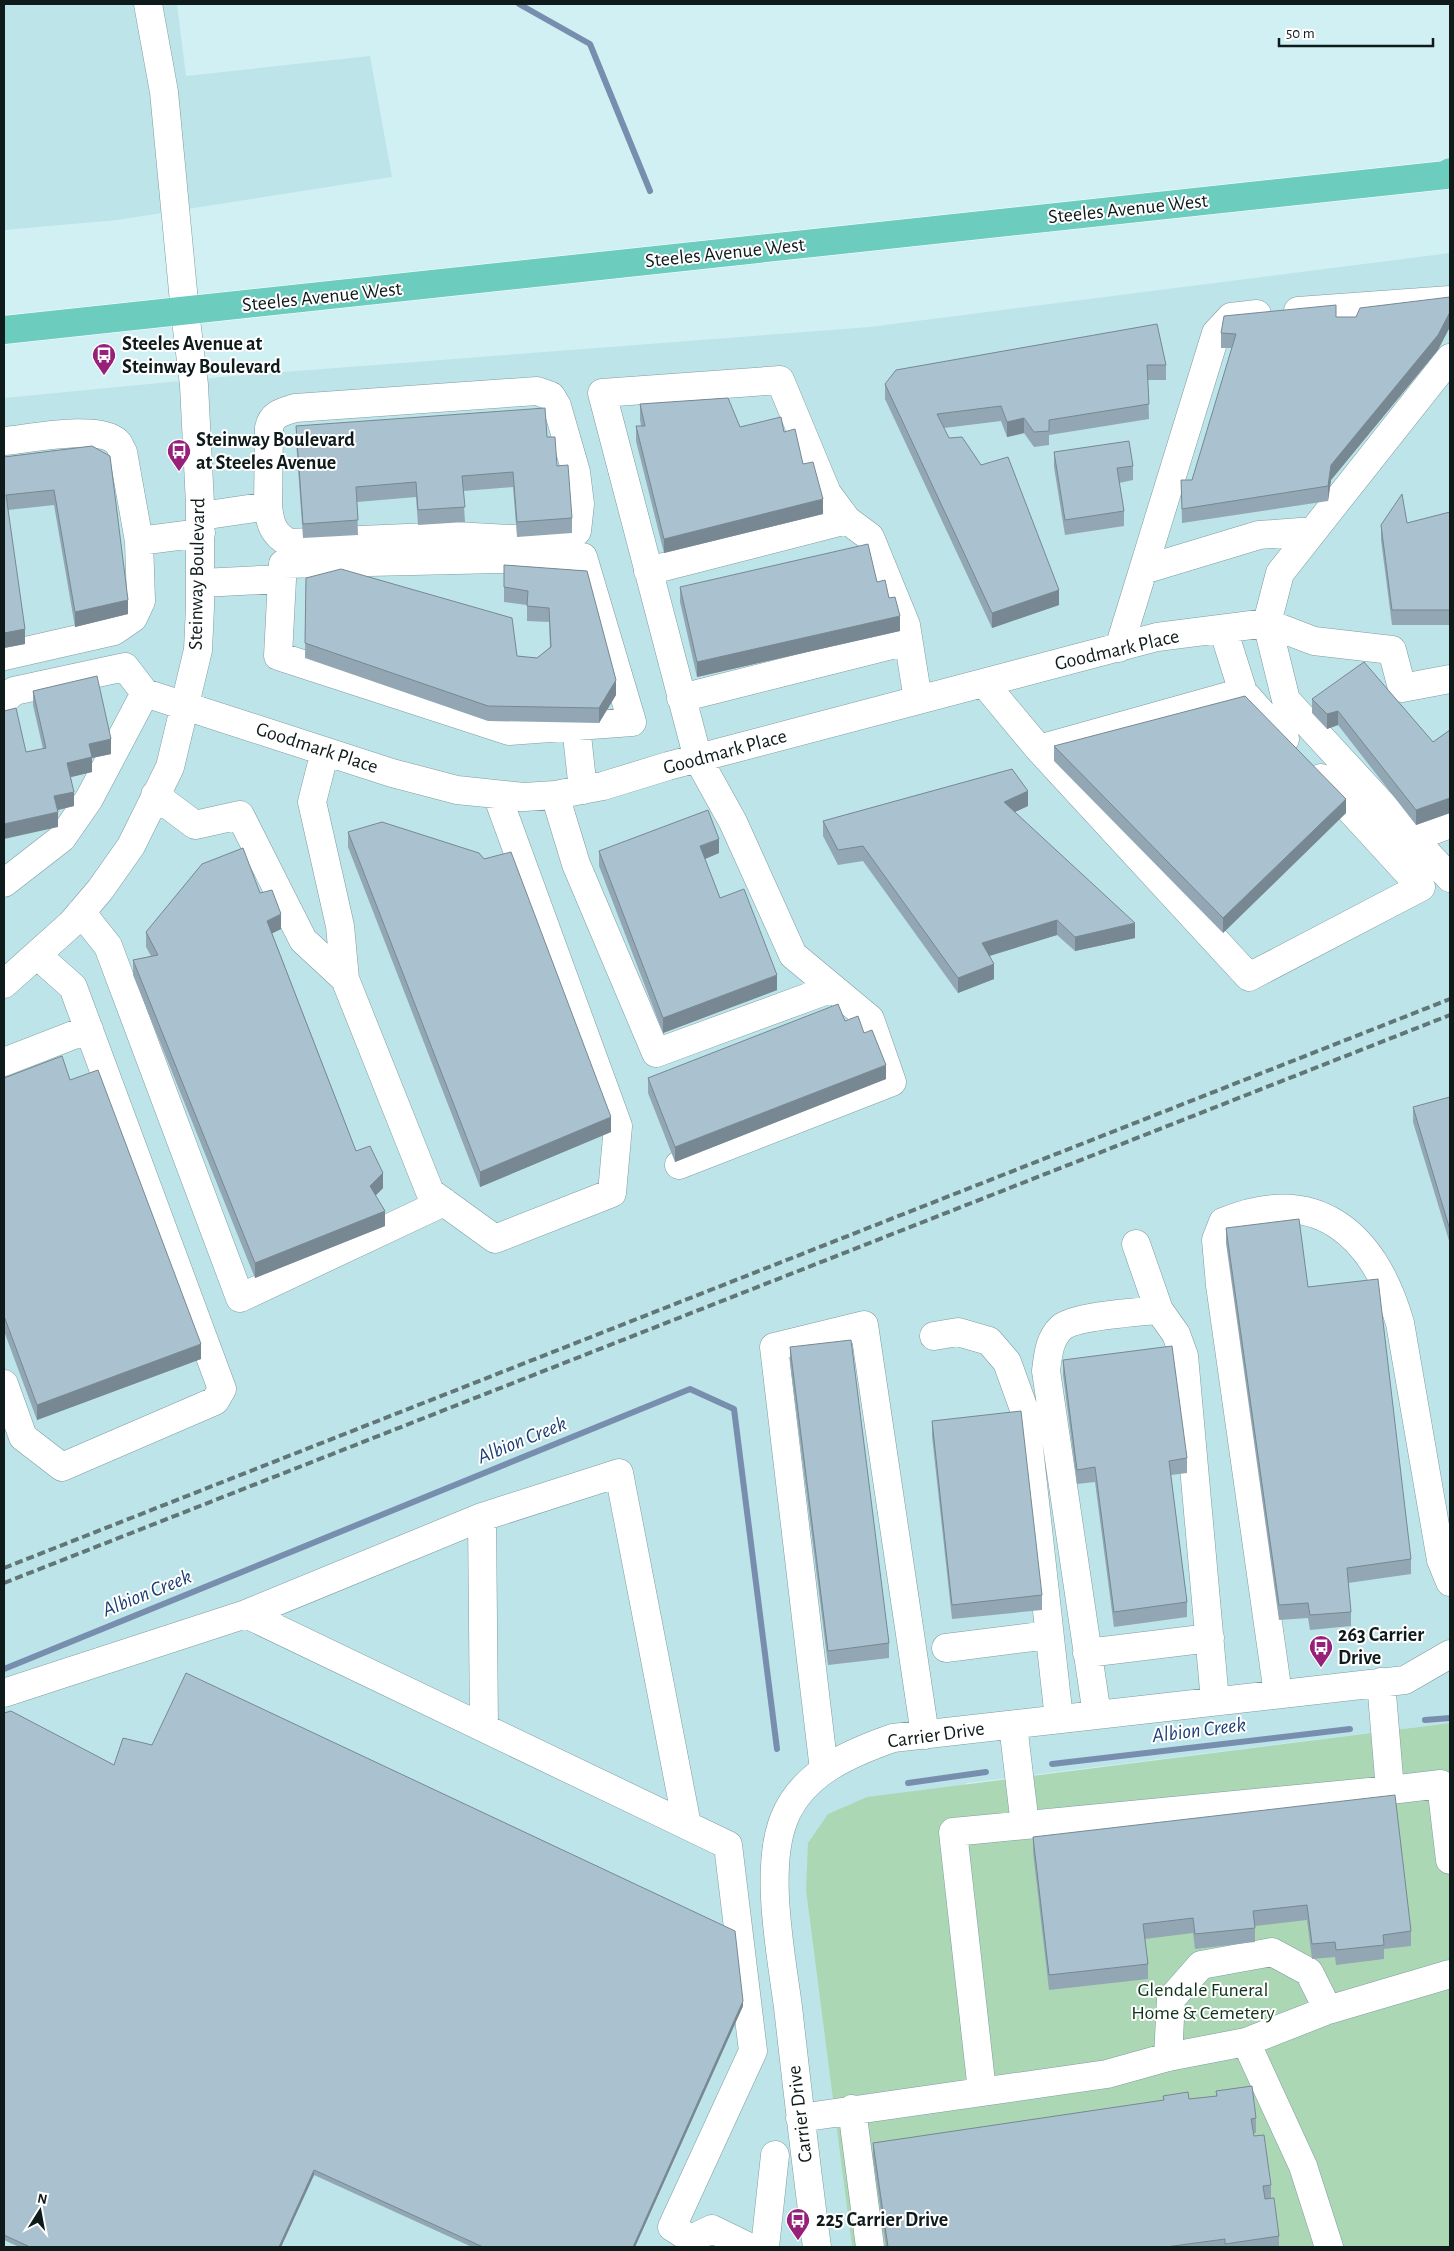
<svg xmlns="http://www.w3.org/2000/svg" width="1454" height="2251" viewBox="0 0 1454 2251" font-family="'Alegreya Sans',sans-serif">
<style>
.built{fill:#bce4e9}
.green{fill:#acd7b5}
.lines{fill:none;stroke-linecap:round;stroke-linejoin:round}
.stream{stroke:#778eae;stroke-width:6}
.minor-casing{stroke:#7f9ca0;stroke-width:29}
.major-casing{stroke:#fff;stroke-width:29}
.minor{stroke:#fff;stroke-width:28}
.major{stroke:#6cccbe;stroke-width:28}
.rail{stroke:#627678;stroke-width:4;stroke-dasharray:8 4;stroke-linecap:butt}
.wall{fill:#92a7b3}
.shaded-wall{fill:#778892}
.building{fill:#aac2d0;stroke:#778892}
.labels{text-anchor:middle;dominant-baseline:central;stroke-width:4;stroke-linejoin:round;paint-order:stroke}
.street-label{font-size:20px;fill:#0f1a1b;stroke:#fff}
.poi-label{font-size:20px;font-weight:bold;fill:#0f1a1b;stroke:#fff;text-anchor:start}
.park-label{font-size:20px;fill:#0e321a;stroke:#fff}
.water-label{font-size:21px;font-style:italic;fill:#1a3d73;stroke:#fff}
</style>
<rect width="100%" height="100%" fill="#d1f0f3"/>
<path class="built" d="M 4,4 L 177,4 L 186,76 L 370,56 L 392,177 L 117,220 L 4,230 Z
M 1450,253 L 1450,1723 L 967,1783 L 806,1891 L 852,2247 L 4,2247 L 4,398 L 232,376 L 870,327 Z"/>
<path class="green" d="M 1450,1723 L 1450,2247 L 852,2247 L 806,1891 L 808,1843 L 828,1814 L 867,1797 Z"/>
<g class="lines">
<path class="stream" d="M 519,4 L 590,44 L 650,191
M 4,1669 L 690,1389 L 734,1409 L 777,1749
M 1425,1720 L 1450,1718
M 1052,1764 L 1350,1729
M 908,1783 L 986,1772"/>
<g class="minor-casing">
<path id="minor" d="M 1298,311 L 1450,300
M 1450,358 L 1280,573 L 1267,623 L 1286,700 L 1450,878
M 4,441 C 28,439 99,424 117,442 C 120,444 121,450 123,452 L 139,541 L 141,601 L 133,618 L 114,631 L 4,656
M 201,516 L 268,506 L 269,428 C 272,413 283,412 295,408 L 537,391 L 551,396 L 557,406 L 576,472 L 580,504 L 577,531 L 570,536 L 510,539 L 455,536 L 289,543 C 273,534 270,524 268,506
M 139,541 L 201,533
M 1143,570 L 1259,535 L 1313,531
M 648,571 L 847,520
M 201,583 L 282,579 L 278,656 L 509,731 L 632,722 L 583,557 L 283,564 L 282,579
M 1223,629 L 1243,692 L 1285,739
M 1119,648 L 1216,333 L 1231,317 L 1257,314
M 984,683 L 1039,749 L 1249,977 L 1421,887 L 1321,778
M 681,698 L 908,641
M 4,700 L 14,691 L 125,667 L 145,693 L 392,773 L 457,790 L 524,797 L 555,795 L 603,786 L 668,766 L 1157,637 L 1267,623 L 1314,641 L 1392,650 L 1402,688 L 1450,679
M 576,726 L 583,790
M 1039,749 L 1243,692
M 325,751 L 312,802 L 340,926 L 345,979 L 430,1192 L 495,1239 L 612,1193 L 618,1126 L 497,795
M 155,795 L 195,825 L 240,815 L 303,940 L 345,979
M 555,795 L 576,864 L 656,1053 L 833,988
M 1413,838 L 1450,824
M 4,883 L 62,838 L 89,799 L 145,693
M 81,912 L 108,946 L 240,1298 L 444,1202
M 4,984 L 71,924 L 100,890 L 131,846 L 170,767 L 198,650 L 200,607 L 200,504 L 194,385 L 185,312 L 164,92 L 148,4
M 4,1062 L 89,1029
M 679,1165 L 892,1082 L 870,1019 L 793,955 L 733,822 L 698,759 L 602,393 L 780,380 L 827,493 L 847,520 L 870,537 L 906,625 L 918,700
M 1136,1244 L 1159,1310
M 934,1336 L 958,1332 L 989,1341 L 1007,1362 L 1025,1412 L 1059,1719
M 4,1384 L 23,1437 L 62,1467 L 215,1401 L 222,1389 L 73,987 L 37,955
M 482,1517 L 484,1728
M 246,1614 L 482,1517 L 619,1473 L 687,1825
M 946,1648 L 1049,1635
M 1087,1653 L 1210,1638
M 1381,1682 L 1390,1790 L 1441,1784 L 1450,1860
M 4,1693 L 246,1614 L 728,1845 L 753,2051 L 672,2227 L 691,2239 L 693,2247
M 1278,1694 L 1220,1285 L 1216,1240 L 1223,1222 C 1317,1183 1374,1234 1400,1323 L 1441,1560 L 1450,1582
M 1097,1715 L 1046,1371 C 1048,1356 1049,1339 1061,1328 C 1074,1316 1139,1312 1159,1310 L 1176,1334 L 1184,1356 L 1215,1701
M 1013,1725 L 1025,1825
M 824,1770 L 774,1347 L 864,1325 L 925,1735
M 1246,2042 L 1303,2166 L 1329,2247
M 1168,2057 L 1171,1999 L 1201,1965 L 1272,1952 L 1309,1972 L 1328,2010
M 982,2091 L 953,1832 L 1390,1790
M 852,2109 L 870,2247
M 800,2118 L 1107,2074 L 1168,2057 L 1246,2042 L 1328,2010 L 1450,1974
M 691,2239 L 712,2229 L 749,2247
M 765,2247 L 775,2155
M 817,2247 C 806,2167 797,2087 788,2007 C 781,1954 764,1869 784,1819 C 802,1773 850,1753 893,1738 L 1405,1680 L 1450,1654"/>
</g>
<g class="major-casing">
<path id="major" d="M 4,330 L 1446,175 L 1450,172"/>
</g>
<use href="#minor" class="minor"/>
<use href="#major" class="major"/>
<path class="rail" d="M 4,1568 L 1450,999
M 4,1583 L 1450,1015"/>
</g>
<path class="wall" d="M 1336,317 L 1438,350 L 1331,480 L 1328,501 L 1182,523 L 1181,480 L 1192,480 L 1232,348 L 1221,348 L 1221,333 Z
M 1157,324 L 1166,365 L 1166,380 L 1148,380 L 1149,419 L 1049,435 L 1049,445 L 1034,447 L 1024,433 L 1007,437 L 1001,421 L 944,428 L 949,438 L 1059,605 L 992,628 L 885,399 L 885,384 Z
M 640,404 L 740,427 L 784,432 L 803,464 L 823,514 L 664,553 L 636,441 L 636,426 L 641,426 L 640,419 Z
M 296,426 L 547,437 L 572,518 L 572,533 L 517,537 L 513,487 L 463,491 L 465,522 L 418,525 L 416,497 L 357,502 L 358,535 L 303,538 L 296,441 Z
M 92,446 L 128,614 L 75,627 L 54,505 L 8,510 L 25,644 L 4,648 L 4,457 Z
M 1054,452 L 1133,466 L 1133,480 L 1119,483 L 1124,511 L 1124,526 L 1065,535 L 1054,467 Z
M 1450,512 L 1450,625 L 1392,625 L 1381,540 L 1381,525 L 1407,523 Z
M 504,565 L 587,571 L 616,695 L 599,723 L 488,721 L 305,658 L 306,578 L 517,656 L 537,658 L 550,647 L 549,622 L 527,621 L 527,605 L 504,602 Z
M 877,582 L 889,598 L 900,631 L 697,677 L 680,602 L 680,587 Z
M 33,691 L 111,754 L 92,758 L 92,772 L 71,777 L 74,806 L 57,810 L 58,827 L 26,752 L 43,749 L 33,705 Z
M 1312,699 L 1433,742 L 1450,730 L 1450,813 L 1416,825 L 1338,725 L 1327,729 L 1312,713 Z
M 1054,746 L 1346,813 L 1223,933 L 1054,761 Z
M 1028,806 L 1015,812 L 1135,938 L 1075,951 L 1057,935 L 990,956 L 994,979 L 958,993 L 863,861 L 838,865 L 823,836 L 823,821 Z
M 348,832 L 611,1132 L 480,1187 L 348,847 Z
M 599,851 L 719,853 L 705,859 L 720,898 L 777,990 L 663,1033 L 599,866 Z
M 260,893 L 281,929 L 272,933 L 356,1151 L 383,1188 L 375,1196 L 385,1226 L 255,1278 L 133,975 L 133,960 L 151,956 L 146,947 L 146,932 Z
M 845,1021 L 864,1033 L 886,1079 L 675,1162 L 648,1093 L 648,1078 Z
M 4,1078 L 201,1359 L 37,1420 L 4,1331 Z
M 1450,1097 L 1450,1244 L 1413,1122 L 1413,1107 Z
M 1226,1228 L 1308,1287 L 1411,1559 L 1411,1574 L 1348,1583 L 1351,1612 L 1351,1626 L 1310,1630 L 1308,1618 L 1279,1620 L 1226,1243 Z
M 790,1347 L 889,1643 L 889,1658 L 828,1665 L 790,1362 Z
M 1063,1360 L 1187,1458 L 1187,1473 L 1171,1475 L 1187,1602 L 1187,1617 L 1114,1627 L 1095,1482 L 1077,1484 L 1063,1375 Z
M 932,1421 L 1042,1595 L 1042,1610 L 952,1619 L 932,1436 Z
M 4,1713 L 114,1765 L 743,2006 L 635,2247 L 472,2247 L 314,2175 L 281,2247 L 19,2247 L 4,2240 Z
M 1033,1837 L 1411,1931 L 1411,1946 L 1384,1949 L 1384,1959 L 1336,1965 L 1335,1957 L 1312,1959 L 1307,1920 L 1255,1926 L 1255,1942 L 1195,1949 L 1193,1933 L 1145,1939 L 1148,1964 L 1148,1979 L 1049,1990 L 1033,1852 Z
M 1216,2091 L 1256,2118 L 1256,2133 L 1253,2133 L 1254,2136 L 1271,2185 L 1271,2198 L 1279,2236 L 1279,2247 L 886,2247 L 873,2157 L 873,2143 L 1163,2101 L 1163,2096 L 1189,2099 L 1216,2096 Z"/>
<path class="shaded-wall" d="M 1450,312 L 1450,327 L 1438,350 L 1331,480 L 1328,501 L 1328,486 L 1331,465 Z
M 1024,418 L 1024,433 L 1007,437 L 1007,422 Z
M 823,499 L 823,514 L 664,553 L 664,539 Z
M 1059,590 L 1059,605 L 992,628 L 992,613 Z
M 128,600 L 128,614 L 75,627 L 75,612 Z
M 900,616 L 900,631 L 697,677 L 697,662 Z
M 25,629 L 25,644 L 4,648 L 4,633 Z
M 616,680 L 616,695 L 599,723 L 599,708 Z
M 1338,711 L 1338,725 L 1327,729 L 1327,714 Z
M 111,739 L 111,754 L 92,758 L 92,772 L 67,778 L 67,763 L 89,744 Z
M 1028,791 L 1028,806 L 1004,817 L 1004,802 Z
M 74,792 L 74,806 L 54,811 L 54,796 Z
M 1450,798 L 1450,813 L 1416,825 L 1416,810 Z
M 1346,799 L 1346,813 L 1223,933 L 1223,918 Z
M 58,812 L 58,827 L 4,839 L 4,824 Z
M 719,839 L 719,853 L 700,861 L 700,846 Z
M 281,914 L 281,929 L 267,936 L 267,921 Z
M 1057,920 L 1057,935 L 982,958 L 982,943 Z
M 1135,923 L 1135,938 L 1075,951 L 1075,937 Z
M 994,964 L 994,979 L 958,993 L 958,978 Z
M 777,975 L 777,990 L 663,1033 L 663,1018 Z
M 886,1065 L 886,1079 L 675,1162 L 675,1147 Z
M 611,1117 L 611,1132 L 480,1187 L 480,1172 Z
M 383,1173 L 383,1188 L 370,1201 L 370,1186 Z
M 385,1211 L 385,1226 L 255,1278 L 255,1263 Z
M 201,1344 L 201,1359 L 37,1420 L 37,1405 Z
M 743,2001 L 743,2006 L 635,2247 L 633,2247 Z
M 314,2170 L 314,2175 L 281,2247 L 279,2247 Z"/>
<path class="building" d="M 1450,297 L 1450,312 L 1438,335 L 1331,465 L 1328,486 L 1182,509 L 1181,480 L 1192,480 L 1236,334 L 1221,333 L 1224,316 L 1336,305 L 1336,317 L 1356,317 L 1360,308 Z
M 1157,324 L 1166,365 L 1147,365 L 1149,404 L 1049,420 L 1049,431 L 1034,432 L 1024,418 L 1007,422 L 1001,406 L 937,414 L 949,438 L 962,437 L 981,465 L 1008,457 L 1059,590 L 992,613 L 885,384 L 896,370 Z
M 728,398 L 740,427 L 781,417 L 784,432 L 795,429 L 803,464 L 813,462 L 823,499 L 664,539 L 636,426 L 645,426 L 640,404 Z
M 545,408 L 547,437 L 555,437 L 557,466 L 568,465 L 572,518 L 517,522 L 513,472 L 462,476 L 465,507 L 418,510 L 416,482 L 356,487 L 358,520 L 303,524 L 296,426 Z
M 1129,441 L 1133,466 L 1117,468 L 1124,511 L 1065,520 L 1054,452 Z
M 92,446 L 110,456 L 128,600 L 75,612 L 54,490 L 6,495 L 25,629 L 4,633 L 4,457 Z
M 1402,494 L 1407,523 L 1450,512 L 1450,610 L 1392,610 L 1381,525 Z
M 868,544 L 877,582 L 885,580 L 889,598 L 895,597 L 900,616 L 697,662 L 680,587 Z
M 504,565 L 587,571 L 616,680 L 599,708 L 488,706 L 305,643 L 306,578 L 341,569 L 512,618 L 517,656 L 537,658 L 551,647 L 549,608 L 527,606 L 528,591 L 504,587 Z
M 1364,662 L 1433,742 L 1450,730 L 1450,798 L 1416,810 L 1338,711 L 1327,714 L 1312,699 Z
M 97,676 L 111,739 L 89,744 L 92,757 L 67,763 L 74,792 L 54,796 L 58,812 L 4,824 L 4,711 L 16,708 L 26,752 L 46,748 L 33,691 Z
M 1245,696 L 1346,799 L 1223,918 L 1054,746 Z
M 1012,769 L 1028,791 L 1004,802 L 1135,923 L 1075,937 L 1057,920 L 982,943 L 994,964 L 958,978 L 863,846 L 838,850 L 823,821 Z
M 708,810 L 719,839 L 700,846 L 720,898 L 744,889 L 777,975 L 663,1018 L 599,851 Z
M 382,822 L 479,853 L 484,859 L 511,852 L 611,1117 L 480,1172 L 348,832 Z
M 243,848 L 260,893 L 272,890 L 281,914 L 267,921 L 356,1151 L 370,1146 L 383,1173 L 370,1186 L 385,1211 L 255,1263 L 133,960 L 158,955 L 146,932 L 202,864 Z
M 838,1004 L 845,1021 L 858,1016 L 864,1033 L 872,1030 L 886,1065 L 675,1147 L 648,1078 Z
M 62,1056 L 70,1080 L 98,1070 L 201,1344 L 37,1405 L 4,1316 L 4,1078 Z
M 1450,1097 L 1450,1230 L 1413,1107 Z
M 1299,1219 L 1308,1287 L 1378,1279 L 1411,1559 L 1347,1568 L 1351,1612 L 1310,1615 L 1308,1603 L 1279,1605 L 1226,1228 Z
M 851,1340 L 889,1643 L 828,1651 L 790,1347 Z
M 1172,1346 L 1187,1458 L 1169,1461 L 1187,1602 L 1114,1612 L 1095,1467 L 1077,1470 L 1063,1360 Z
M 1021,1411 L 1042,1595 L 952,1605 L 932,1421 Z
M 186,1673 L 735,1931 L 743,2001 L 633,2247 L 483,2247 L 314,2170 L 279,2247 L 30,2247 L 4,2235 L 4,1713 L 11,1711 L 114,1765 L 123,1738 L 152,1745 Z
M 1395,1795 L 1411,1931 L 1383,1935 L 1384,1945 L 1336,1950 L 1335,1942 L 1312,1944 L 1307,1905 L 1253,1911 L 1255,1928 L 1195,1934 L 1193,1918 L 1143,1924 L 1148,1964 L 1049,1975 L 1033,1837 Z
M 1252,2086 L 1256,2118 L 1251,2119 L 1254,2136 L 1264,2135 L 1271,2185 L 1263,2186 L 1265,2199 L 1274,2198 L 1279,2236 L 1225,2244 L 1225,2239 L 1166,2247 L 888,2247 L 873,2143 L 1164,2100 L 1163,2096 L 1188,2092 L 1189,2099 L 1217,2096 L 1216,2091 Z"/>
<defs>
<g id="bus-pin" transform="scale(1.25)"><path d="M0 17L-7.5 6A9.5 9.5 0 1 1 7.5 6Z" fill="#97207b" stroke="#fff"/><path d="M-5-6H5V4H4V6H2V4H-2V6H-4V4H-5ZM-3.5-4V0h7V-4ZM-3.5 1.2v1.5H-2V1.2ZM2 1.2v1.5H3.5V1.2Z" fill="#fff"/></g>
</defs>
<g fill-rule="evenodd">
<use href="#bus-pin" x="104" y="355"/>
<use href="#bus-pin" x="179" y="451"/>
<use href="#bus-pin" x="1321" y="1647"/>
<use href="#bus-pin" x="798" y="2220"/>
</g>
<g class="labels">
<g class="street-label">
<text transform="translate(1128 209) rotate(-6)">Steeles Avenue West</text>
<text transform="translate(725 253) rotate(-6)">Steeles Avenue West</text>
<text transform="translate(322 297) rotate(-6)">Steeles Avenue West</text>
<text transform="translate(197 574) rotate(-89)">Steinway Boulevard</text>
<text transform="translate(1117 650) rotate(-13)">Goodmark Place</text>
<text transform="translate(317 748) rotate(18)">Goodmark Place</text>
<text transform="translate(725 752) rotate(-15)">Goodmark Place</text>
<text transform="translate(936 1735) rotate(-8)">Carrier Drive</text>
<text transform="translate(800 2114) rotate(-97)">Carrier Drive</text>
</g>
<g class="poi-label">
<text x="122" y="344">Steeles Avenue at<tspan x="122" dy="23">Steinway Boulevard</tspan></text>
<text x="196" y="440">Steinway Boulevard<tspan x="196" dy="23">at Steeles Avenue</tspan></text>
<text x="1338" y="1635">263 Carrier<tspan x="1338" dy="23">Drive</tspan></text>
<text x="816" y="2220">225 Carrier Drive</text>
</g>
<g class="park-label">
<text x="1203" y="1990">Glendale Funeral<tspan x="1203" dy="23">Home &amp; Cemetery</tspan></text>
</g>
<g class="water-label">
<text transform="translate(522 1440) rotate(-22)">Albion Creek</text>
<text transform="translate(147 1593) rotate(-22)">Albion Creek</text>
<text transform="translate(1199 1730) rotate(-7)">Albion Creek</text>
</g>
</g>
<rect width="1454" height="2251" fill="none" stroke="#0f1a1b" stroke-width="10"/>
<g transform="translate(40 2211) rotate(11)" stroke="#ffffff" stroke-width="4" paint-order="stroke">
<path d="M0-4L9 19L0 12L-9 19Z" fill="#0f1a1b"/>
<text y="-8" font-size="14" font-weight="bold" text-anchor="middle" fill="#0f1a1b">N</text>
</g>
<path d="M1279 38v8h154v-8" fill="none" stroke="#0f1a1b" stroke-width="2.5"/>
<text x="1286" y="38" font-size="15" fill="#0f1a1b" stroke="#ffffff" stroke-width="4" paint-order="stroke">50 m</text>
</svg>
